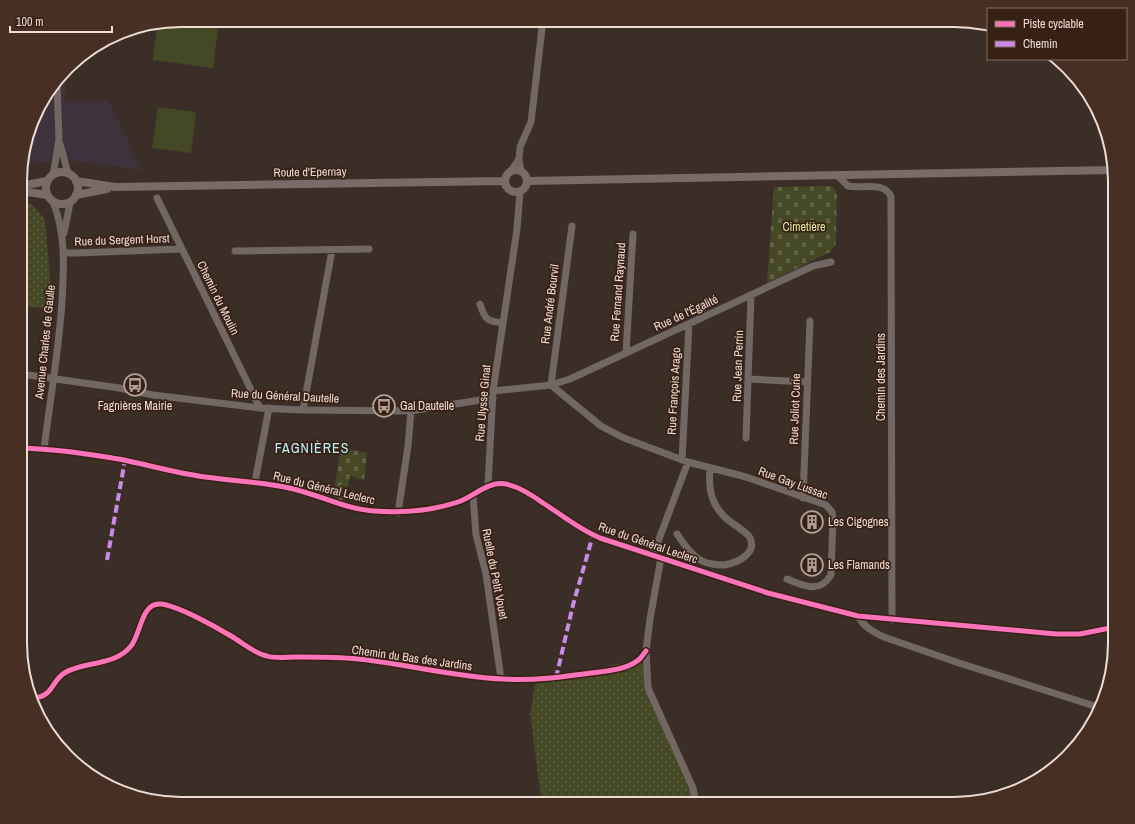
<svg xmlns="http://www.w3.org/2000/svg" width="1135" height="824" viewBox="0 0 1135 824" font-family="'Archivo Narrow',sans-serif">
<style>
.commercial{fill:#40323d}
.green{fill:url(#green-dots)}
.cemetery{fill:url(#cemetery-stones)}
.pitch{fill:#454824}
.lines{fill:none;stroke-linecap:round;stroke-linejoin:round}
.minor{stroke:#726762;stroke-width:7}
.major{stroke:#7a6a68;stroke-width:8}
.quiet{stroke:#ca8be6;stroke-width:4;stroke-dasharray:8 4;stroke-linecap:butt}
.cycleway-casing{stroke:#382015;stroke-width:8}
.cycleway{stroke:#fb73b8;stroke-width:5}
.labels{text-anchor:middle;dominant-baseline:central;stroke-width:3.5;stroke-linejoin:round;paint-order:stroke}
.street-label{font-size:12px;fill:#eeddd6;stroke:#382015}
.park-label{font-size:12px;fill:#dbea9e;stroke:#382015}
.poi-label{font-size:12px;fill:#eeddd6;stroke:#382015;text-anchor:start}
.quarter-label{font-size:14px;letter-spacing:1px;fill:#b5effa;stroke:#382015}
.rim{fill:none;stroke:#eeddd6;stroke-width:2}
</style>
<defs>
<pattern id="green-dots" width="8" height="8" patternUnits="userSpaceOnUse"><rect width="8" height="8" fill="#454824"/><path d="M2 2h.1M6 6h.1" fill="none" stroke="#606243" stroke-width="1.8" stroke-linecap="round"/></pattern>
<pattern id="cemetery-stones" width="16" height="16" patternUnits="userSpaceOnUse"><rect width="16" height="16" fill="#454824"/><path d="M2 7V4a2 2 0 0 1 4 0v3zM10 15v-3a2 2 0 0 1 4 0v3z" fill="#606243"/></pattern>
</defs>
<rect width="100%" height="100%" fill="#3b2e27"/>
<path class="commercial" d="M 66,72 L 65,101 L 108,100 L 142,170 L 61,159 L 21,166 L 21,160 L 37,110 Z"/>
<path class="green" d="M 21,201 L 27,201 L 34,206 L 45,220 L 51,288 L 55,293 L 52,309 L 21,306 Z
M 640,659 L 697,804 L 542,804 L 530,714 L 535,684 L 556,678 Z"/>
<path class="cemetery" d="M 832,186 L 837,192 L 836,244 L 830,252 L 767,283 L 774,187 Z
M 341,448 L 367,453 L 364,480 L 350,476 L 347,490 L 345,490 L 343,501 L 333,497 Z"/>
<path class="pitch" d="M 181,20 L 219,20 L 213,68 L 153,60 L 157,25 Z
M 158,107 L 196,112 L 191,153 L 152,148 Z"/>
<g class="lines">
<path class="minor" d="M 60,144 L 68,173
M 519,159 L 520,147 L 531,122 L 543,20
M 511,171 L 519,159 L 521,171
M 53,175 L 59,140 L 57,83
M 837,175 L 848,186 C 861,189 886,181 891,197 L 892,620
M 157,198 L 260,408
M 572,226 L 551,385 L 570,379 L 813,266 L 831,262
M 64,233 L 70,203
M 235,251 L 369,249
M 64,253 L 77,253 L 181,249
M 480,304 C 485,320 487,321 503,323
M 626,353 L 633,234
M 21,374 L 119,388 L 153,395 L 260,408 L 303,410 L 411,411 L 493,398
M 748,379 L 807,382
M 493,391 L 551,385 L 601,426 L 624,438 L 688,462 L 746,477 L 826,505 L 832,512 L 833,518 L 831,575 C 819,594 805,586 787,579
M 303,410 L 332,250
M 746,438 L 751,295
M 21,448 C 56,449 90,454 124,460 C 147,465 170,471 193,475 C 225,481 257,481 289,488 C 318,494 344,509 374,511 C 403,513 431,511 458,502 C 475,496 487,481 506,484 C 520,487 532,495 543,503 C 562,515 580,530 600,538 L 768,593 L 858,616 L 1056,634 L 1080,634 L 1115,627
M 44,449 C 50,400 59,350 62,301 C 64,267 66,234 53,202
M 682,460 L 689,324
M 255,482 L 269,408
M 488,485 L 493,391 L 517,229 L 520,192
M 473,495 L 476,535 L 486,574 L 501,679
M 803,498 L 810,321
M 398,513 L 408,446 L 411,411
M 677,534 C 684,544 691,555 702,561 C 709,564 716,565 724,565 C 738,563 759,552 749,536 C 744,531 738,527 732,523 C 712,509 708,491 710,469
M 653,555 L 688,462
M 661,558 L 650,619 L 646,651 L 648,688 L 693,788 L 696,804
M 858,616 C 864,627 873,632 884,637 L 959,663 L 1101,708
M 33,698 C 54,697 51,680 66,672 C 86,661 115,666 131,646 C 141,634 141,603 160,604 C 177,605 216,627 231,636 C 243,643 253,653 267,656 C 276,659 287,657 297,657 C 317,657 338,657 358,659 C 407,664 454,677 503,679 C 533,681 562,677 591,673 C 606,671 625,670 637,661 C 641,659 643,654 646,651"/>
<path class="major" d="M505 181a11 11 0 1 1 22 0a11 11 0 1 1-22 0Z
M46 188a16 16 0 1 1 32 0a16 16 0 1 1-32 0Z
M 76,181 L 115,187 L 504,181
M 527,181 L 1114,170
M 21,186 L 47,181
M 21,191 L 47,195
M 76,195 L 107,189"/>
<path class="quiet" d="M 107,560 L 125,460
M 556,678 L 573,605 L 593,535"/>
<g class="cycleway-casing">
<path id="cycleway" d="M 21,448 C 56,449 90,454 124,460 C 147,465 170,471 193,475 C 225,481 257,481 289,488 C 318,494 344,509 374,511 C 403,513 431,511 458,502 C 475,496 487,481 506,484 C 520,487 532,495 543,503 C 562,515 580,530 600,538 L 768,593 L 858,616 L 1056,634 L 1080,634 L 1115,627
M 33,698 C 54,697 51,680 66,672 C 86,661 115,666 131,646 C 141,634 141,603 160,604 C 177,605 216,627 231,636 C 243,643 253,653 267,656 C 276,659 287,657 297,657 C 317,657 338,657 358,659 C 407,664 454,677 503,679 C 533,681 562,677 591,673 C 606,671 625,670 637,661 C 641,659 643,654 646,651"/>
</g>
<use href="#cycleway" class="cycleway"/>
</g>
<defs>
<g id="bus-ring" transform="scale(1.15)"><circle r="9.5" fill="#382015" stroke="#afa099" stroke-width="1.5"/><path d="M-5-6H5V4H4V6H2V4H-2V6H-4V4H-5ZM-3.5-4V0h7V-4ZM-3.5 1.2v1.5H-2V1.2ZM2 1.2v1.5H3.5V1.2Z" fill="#afa099"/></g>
<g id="building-ring" transform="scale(1.15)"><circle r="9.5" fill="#382015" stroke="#afa099" stroke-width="1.5"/><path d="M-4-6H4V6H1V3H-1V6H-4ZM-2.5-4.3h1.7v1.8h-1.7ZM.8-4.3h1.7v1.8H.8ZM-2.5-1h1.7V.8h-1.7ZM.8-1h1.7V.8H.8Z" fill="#afa099"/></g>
</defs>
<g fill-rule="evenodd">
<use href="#bus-ring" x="135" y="385"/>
<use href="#bus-ring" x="384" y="406"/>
<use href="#building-ring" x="812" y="522"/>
<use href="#building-ring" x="812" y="565"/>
</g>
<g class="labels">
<g class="street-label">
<text transform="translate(310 172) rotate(-1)">Route d'Epernay</text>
<text transform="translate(122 240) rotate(-2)">Rue du Sergent Horst</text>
<text transform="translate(618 292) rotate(-86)">Rue Fernand Raynaud</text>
<text transform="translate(218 298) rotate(64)">Chemin du Moulin</text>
<text transform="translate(550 304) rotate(-83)">Rue André Bourvil</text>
<text transform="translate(686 313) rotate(-25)">Rue de l'Égalité</text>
<text transform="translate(45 342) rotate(-84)">Avenue Charles de Gaulle</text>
<text transform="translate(738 366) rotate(-88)">Rue Jean Perrin</text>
<text transform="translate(881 377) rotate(-90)">Chemin des Jardins</text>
<text transform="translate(674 391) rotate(-87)">Rue François Arago</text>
<text transform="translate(285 396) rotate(3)">Rue du Général Dautelle</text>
<text transform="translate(483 403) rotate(-85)">Rue Ulysse Ginat</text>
<text transform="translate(795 409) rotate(-88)">Rue Joliot Curie</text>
<text transform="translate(793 483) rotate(20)">Rue Gay Lussac</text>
<text transform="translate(324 488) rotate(14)">Rue du Général Leclerc</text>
<text transform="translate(648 543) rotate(19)">Rue du Général Leclerc</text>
<text transform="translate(495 574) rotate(79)">Ruelle du Petit Vouet</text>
<text transform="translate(412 658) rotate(8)">Chemin du Bas des Jardins</text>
</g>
<g class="park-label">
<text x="804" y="227">Cimetière</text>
</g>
<g class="poi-label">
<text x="135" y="406" text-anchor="middle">Fagnières Mairie</text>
<text x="400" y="406">Gal Dautelle</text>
<text x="828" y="522">Les Cigognes</text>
<text x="828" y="565">Les Flamands</text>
</g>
<g class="quarter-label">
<text x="312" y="448">FAGNIÈRES</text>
</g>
</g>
<path d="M0 0H1135V824H0ZM181 27H954A154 154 0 0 1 1108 181V643A154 154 0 0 1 954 797H181A154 154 0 0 1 27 643V181A154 154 0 0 1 181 27Z" fill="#472f24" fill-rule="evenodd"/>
<path class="rim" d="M181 27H954A154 154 0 0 1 1108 181V643A154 154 0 0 1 954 797H181A154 154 0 0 1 27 643V181A154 154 0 0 1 181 27Z"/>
<rect x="987" y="8" width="140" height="52" fill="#382015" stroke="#816c62"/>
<rect x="995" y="21" width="20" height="6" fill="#fb73b8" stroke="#816c62"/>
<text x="1023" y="28" font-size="12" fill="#eeddd6">Piste cyclable</text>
<rect x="995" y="41" width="20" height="6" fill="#ca8be6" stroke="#816c62"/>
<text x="1023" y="48" font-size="12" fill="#eeddd6">Chemin</text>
<path d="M10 26v6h102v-6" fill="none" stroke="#eeddd6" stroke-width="2"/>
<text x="16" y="26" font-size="12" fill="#eeddd6" stroke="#382015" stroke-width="3" paint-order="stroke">100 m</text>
</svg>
